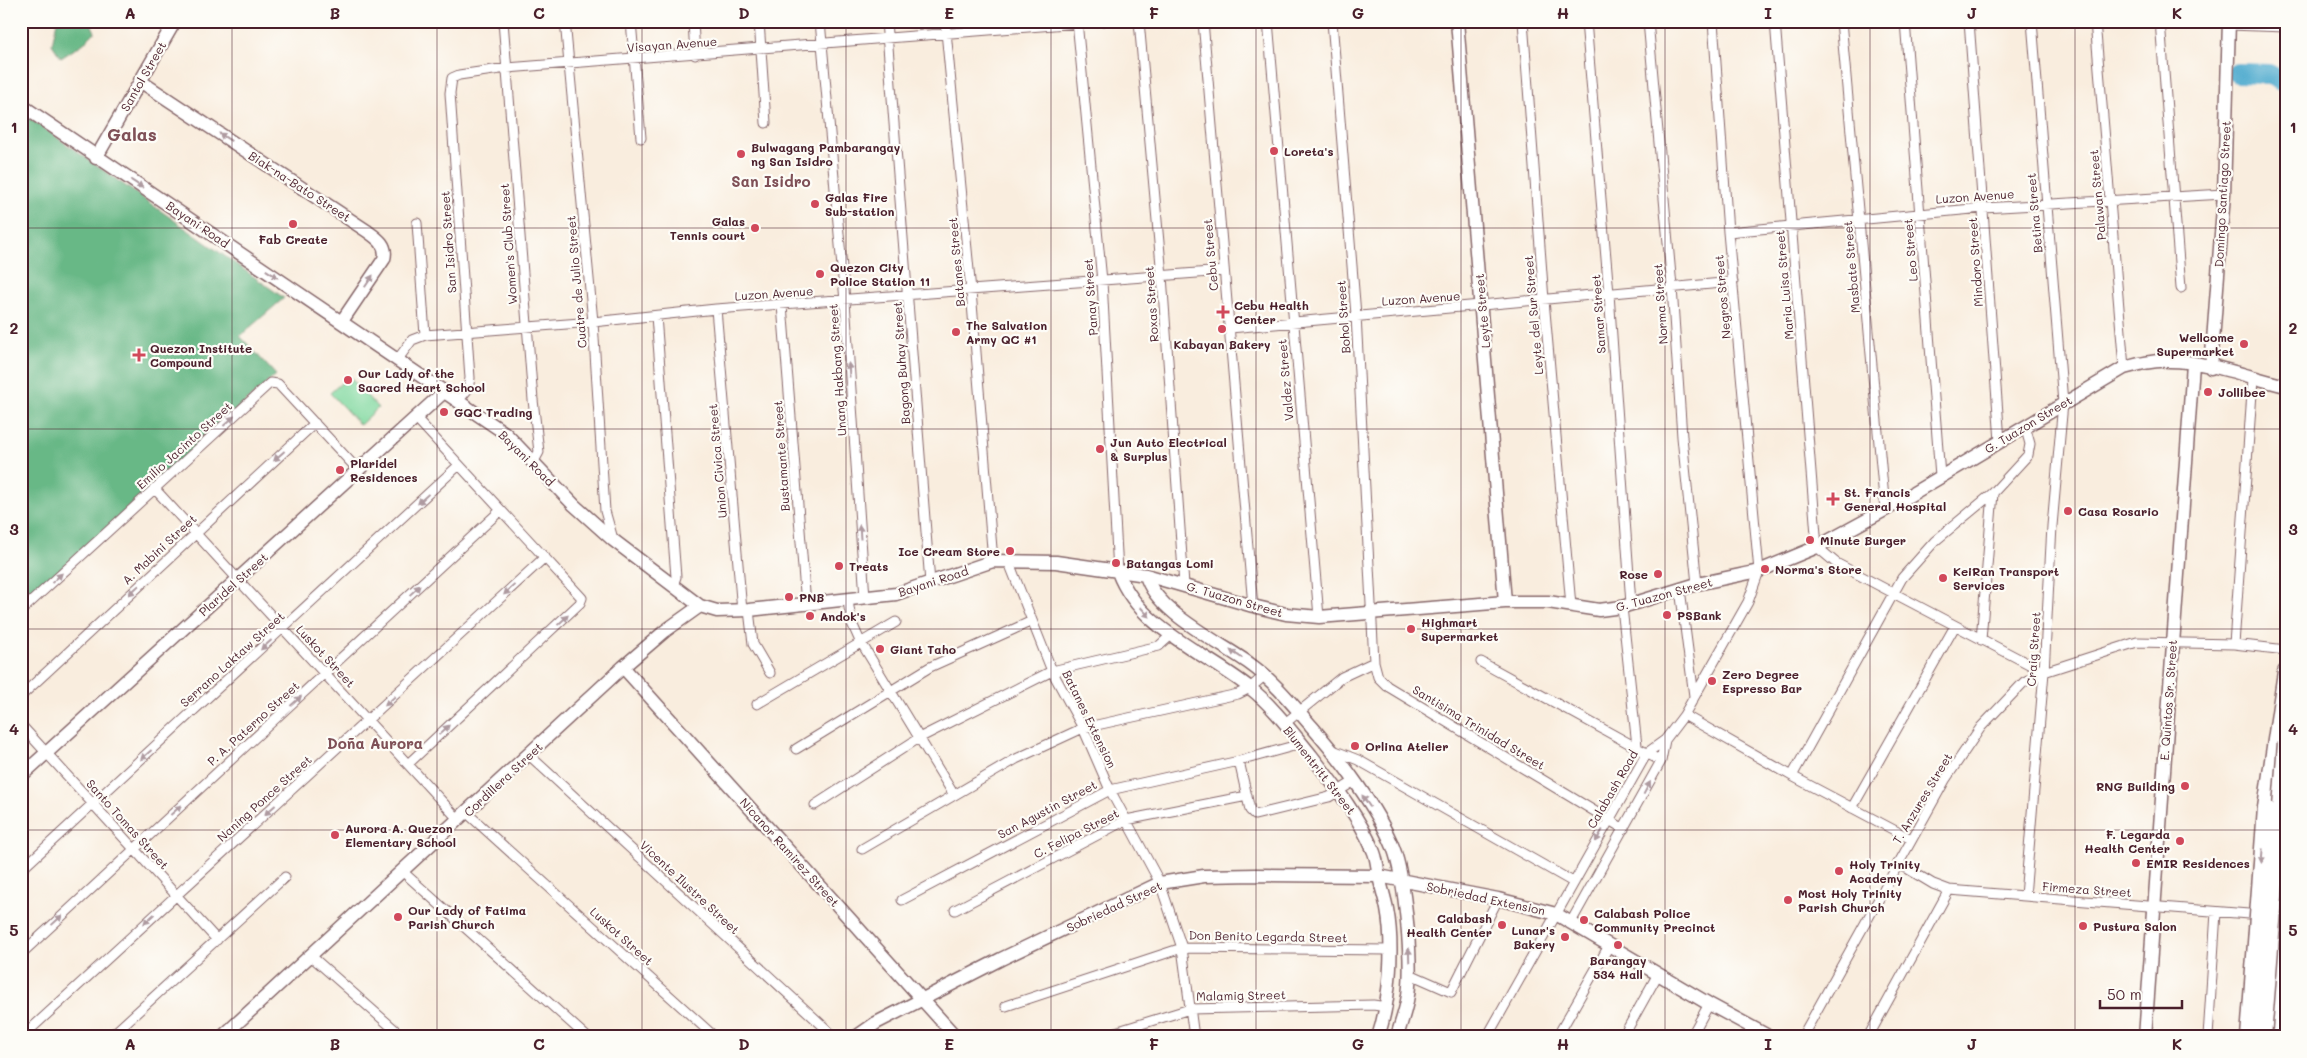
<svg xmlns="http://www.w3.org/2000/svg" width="2307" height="1058" viewBox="0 0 2307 1058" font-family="Mali,sans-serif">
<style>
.green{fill:#7fd89f;stroke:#647c65}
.forest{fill:#67b886;stroke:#586c58}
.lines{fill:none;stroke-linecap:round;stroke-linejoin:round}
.river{stroke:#51accf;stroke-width:20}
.street-casing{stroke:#87676a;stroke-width:11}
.secondary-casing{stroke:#87676a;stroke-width:15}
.highway-casing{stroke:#87676a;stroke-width:19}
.street{stroke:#fff;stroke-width:9}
.secondary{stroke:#fff;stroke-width:12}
.highway{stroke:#fff;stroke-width:16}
.highway-bridge-casing{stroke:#87676a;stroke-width:19;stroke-linecap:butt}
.highway-bridge{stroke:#fff;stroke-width:16}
.oneway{fill:#ae9aa0}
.grid{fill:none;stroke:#4a1f2b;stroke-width:1;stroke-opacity:0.55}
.poi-dot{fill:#d1495b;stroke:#fdfcf7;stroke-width:2}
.labels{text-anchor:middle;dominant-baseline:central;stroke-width:4.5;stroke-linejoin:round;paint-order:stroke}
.street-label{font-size:12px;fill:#4a1f2b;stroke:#fdfcf7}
.poi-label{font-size:12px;font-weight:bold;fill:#4a1f2b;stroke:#fdfcf7;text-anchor:start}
.quarter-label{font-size:15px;font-weight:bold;fill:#7f5057;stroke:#fdfcf7}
.district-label{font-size:18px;font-weight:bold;fill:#7f5057;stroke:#fdfcf7}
.neatline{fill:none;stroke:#4a1f2b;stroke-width:2}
.grid-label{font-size:16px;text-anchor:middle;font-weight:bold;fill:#4a1f2b}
</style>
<rect width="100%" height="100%" fill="#fdfcf7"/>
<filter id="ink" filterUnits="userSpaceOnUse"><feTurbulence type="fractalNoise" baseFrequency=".02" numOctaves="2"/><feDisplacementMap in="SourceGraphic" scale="10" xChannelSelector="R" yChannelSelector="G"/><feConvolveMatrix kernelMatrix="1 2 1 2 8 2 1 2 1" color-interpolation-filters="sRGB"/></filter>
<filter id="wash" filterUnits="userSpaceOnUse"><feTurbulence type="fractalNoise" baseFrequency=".0096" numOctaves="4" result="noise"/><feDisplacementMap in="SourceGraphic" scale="20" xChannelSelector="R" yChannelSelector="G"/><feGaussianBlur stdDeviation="1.12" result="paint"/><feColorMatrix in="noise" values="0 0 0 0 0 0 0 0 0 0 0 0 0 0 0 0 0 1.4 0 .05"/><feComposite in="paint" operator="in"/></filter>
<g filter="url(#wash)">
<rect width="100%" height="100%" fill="#f9edde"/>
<path class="green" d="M 349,376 L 378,408 L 360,425 L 330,393 Z"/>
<path class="forest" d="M 57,21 L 90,21 L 95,32 L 84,43 L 61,58 L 52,44 Z
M 21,112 L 284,298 L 240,336 L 276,375 L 21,605 Z"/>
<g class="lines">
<path class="river" d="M 2237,73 L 2269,74 L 2286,84"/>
</g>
</g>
<g filter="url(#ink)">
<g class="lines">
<g class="street-casing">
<path id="street" d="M 503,21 L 533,400 L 539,452 L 533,463
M 565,21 L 593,322 L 605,511 L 613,539
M 631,21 L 641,138
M 693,21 L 695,55
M 759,21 L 766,123
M 820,21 L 845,301 L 865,598
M 886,21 L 930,583
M 945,21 L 971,291 L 993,561
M 1077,21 L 1102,281 L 1118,572
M 1139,21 L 1162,276 L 1184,585
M 1203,21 L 1253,606
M 1268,21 L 1319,617
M 1332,21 L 1356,315 L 1374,662 L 1378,677 L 1387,686 L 1624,829
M 1523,21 L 1544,300 L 1571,606
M 1586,21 L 1609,294 L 1631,604
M 1648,21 L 1672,287 L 1682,437 L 1697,584
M 1775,21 L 1817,547 L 1836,563 L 2044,672
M 1841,21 L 1885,510
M 1905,21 L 1940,476
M 1969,21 L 2000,441
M 2095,21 L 2124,368
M 2160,21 L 2181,288
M 2229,25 L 2286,27
M 417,223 L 425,335
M 1728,232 L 1983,208 L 2224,194
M 782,305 L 806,605
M 716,309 L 742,611
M 656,316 L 676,577 L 673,585
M 1230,328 L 1733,282
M 398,359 L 412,340 L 425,335 L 593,322 L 716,309 L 1224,271
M 459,400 L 468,389 L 470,378 L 450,93 L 452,78 L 459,75 L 507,68 L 1104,21
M 154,488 L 459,820
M 1008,560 L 1052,671 L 1083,728 L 1110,790 L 1160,883 L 1182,948 L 1194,1037
M 1680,589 L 1694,696
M 848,600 L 851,621 L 859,639 L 954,795
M 1622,607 L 1637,746
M 749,610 L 753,644 L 770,673
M 21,611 L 270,383 L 278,384 L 358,470
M 1981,640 L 1993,493
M 2234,644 L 2253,379
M 1481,662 L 1661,761
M 21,696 L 315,423
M 757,704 L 896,622
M 1684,715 L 1792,776 L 1911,839
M 1284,724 L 1342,677 L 1374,662
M 21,725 L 217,940
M 796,749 L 930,667 L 1032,621
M 1333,750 L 1358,760 L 1573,882
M 529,755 L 835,1037
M 1239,761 L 1250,810 L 1255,815 L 1329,797 L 1353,782
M 408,764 L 580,603 L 582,598 L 416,418
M 1792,776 L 1902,578 L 1935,541 L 1993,493 L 2028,455 L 2030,444 L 2025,426
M 815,805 L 919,738 L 1052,671 L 1159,646 L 1171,635
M 1852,808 L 1955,626
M 467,813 L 715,1037
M 862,849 L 1016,759 L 1083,728 L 1238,694 L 1250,688 L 1264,676
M 1898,863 L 1933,884 L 1949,890 L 2261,915
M 21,870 L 459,465
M 402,871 L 587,1037
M 2025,896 L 2044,672 L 2052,526 L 2063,403 L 2032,21
M 902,900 L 1110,790 L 1239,761 L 1290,747 L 1299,741
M 955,910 L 1126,820 L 1247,796
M 1571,922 L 1661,761 L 1665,740
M 21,954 L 501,510
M 311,956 L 403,1037
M 1410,974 L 1451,992 L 1498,899
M 1006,1006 L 1182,948 L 1389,950
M 22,1037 L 545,557
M 110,1037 L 285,877
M 1099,1037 L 1190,1009 L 1373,1005 L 1387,1007
M 1487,1037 L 1647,753 L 1665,740 L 1684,715 L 1748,602 L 1759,571 L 1728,232 L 1713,21
M 1557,1037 L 1610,944
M 1623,1037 L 1658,974
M 1691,1037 L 1709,1004
M 1802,1037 L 1945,780 L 1981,727 L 2024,682 L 2044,672 L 2137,642 L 2234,644 L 2286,650
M 1868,1037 L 1949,890
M 2208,1037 L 2216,912"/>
</g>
<g class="secondary-casing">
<path id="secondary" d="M 1457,21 L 1505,602
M 140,81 L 367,231 C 377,238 388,245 384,259 L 342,321
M 21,105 L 505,433 L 574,505 L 613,540 L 700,606 L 717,611 L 749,610 L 896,594 L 993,561 L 1056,562 L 1146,575 L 1253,606 L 1286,614 L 1319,617 L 1505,602 L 1548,602 L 1599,610 L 1622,607 L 1697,584 L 1759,571 L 1817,547 L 1885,510 L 2124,368 C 2139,364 2154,360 2169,361 C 2208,361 2248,377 2286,386
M 96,158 L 175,21
M 2211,368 L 2224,194 L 2229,21
M 1118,572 C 1139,629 1205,652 1250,688 C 1273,706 1292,732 1311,755 C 1334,785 1358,815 1373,850 C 1377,858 1377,867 1379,876 C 1381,887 1385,898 1387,909 C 1394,946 1390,1001 1378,1037
M 1146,575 C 1155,612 1220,642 1250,664 C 1274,681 1294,706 1313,728 C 1341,760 1377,808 1393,847 C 1405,878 1414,968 1407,1001 C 1405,1013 1400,1025 1397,1037
M 623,667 L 956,1037
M 21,776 L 445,391
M 222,1037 L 623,667 L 665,631 L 700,606
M 856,1037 L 876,1023 L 1001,959 L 1160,883 L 1204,876 L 1256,875 L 1379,876 L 1498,899 L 1556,914 L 1709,1004 L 1770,1037
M 2145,1037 L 2193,364
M 2272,1037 L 2286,860"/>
</g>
<g class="highway-casing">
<path id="highway" d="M 2266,808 L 2286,672
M 2283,1037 L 2286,1002"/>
</g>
<use href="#street" class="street"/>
<use href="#secondary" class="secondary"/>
<use href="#highway" class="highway"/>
<g class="highway-bridge-casing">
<path id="highway-bridge" d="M 2249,1037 L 2266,808
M 2263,1037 L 2286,743"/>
</g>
<use href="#highway-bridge" class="highway-bridge"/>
</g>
<defs><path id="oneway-solid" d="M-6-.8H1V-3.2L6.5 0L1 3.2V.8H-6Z" transform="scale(1.25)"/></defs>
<g class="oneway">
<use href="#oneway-solid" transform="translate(225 137) rotate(-147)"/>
<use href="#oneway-solid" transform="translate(137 184) rotate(33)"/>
<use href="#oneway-solid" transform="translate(272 274) rotate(34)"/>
<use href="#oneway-solid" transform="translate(369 281) rotate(-56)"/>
<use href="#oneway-solid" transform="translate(849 370) rotate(-94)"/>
<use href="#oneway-solid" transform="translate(229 421) rotate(-42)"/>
<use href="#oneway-solid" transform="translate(279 456) rotate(138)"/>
<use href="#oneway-solid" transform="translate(423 499) rotate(137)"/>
<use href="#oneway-solid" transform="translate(860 532) rotate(-94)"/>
<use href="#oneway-solid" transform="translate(57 578) rotate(-43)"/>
<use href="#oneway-solid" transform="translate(134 590) rotate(137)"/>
<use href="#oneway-solid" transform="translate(415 590) rotate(-43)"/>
<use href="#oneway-solid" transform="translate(509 590) rotate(137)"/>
<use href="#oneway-solid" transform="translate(1145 612) rotate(47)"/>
<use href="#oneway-solid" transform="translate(563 620) rotate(-43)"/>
<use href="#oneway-solid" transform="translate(266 645) rotate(138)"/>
<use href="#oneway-solid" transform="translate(1236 654) rotate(-147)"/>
<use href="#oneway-solid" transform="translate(296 701) rotate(-42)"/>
<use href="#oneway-solid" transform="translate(390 701) rotate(137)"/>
<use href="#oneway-solid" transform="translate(444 730) rotate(-43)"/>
<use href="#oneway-solid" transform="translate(146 755) rotate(138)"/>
<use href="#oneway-solid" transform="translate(1647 788) rotate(-62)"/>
<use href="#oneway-solid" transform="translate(1366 801) rotate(-124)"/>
<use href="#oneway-solid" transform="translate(176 810) rotate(-42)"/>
<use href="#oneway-solid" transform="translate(270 810) rotate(138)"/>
<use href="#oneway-solid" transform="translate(1599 836) rotate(120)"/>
<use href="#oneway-solid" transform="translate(2262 856) rotate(95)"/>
<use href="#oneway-solid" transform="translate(149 919) rotate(137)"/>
<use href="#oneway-solid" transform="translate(57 920) rotate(-43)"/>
<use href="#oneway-solid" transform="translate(1409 955) rotate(-92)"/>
</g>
</g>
<path class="grid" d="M 232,21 L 232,1037M 437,21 L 437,1037M 642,21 L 642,1037M 846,21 L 846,1037M 1051,21 L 1051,1037M 1256,21 L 1256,1037M 1461,21 L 1461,1037M 1665,21 L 1665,1037M 1870,21 L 1870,1037M 2075,21 L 2075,1037M 21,228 L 2286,228M 21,429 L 2286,429M 21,629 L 2286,629M 21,830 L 2286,830"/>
<g class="poi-dot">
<circle cx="1274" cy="151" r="5"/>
<circle cx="741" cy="154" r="5"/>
<circle cx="815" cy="204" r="5"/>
<circle cx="293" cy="224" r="5"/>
<circle cx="755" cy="228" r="5"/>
<circle cx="820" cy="274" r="5"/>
<path d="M1220.5 304.5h5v5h5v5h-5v5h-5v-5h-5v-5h5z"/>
<circle cx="1222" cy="329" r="5"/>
<circle cx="956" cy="332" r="5"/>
<circle cx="2244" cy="344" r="5"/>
<path d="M136.5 347.5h5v5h5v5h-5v5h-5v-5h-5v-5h5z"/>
<circle cx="348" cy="380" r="5"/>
<circle cx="2208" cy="392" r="5"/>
<circle cx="444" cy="412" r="5"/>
<circle cx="1100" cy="449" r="5"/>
<circle cx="340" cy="470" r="5"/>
<path d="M1830.5 491.5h5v5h5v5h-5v5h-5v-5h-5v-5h5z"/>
<circle cx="2068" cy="511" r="5"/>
<circle cx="1810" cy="540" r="5"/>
<circle cx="1010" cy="551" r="5"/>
<circle cx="1116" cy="563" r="5"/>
<circle cx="839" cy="566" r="5"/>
<circle cx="1765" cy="569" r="5"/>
<circle cx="1658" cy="574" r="5"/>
<circle cx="1943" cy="578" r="5"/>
<circle cx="789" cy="597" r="5"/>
<circle cx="1667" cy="615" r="5"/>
<circle cx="810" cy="616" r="5"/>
<circle cx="1411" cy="629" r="5"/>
<circle cx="880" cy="649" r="5"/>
<circle cx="1712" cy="681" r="5"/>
<circle cx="1355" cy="746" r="5"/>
<circle cx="2185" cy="786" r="5"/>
<circle cx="335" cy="835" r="5"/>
<circle cx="2180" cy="841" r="5"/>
<circle cx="2136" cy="863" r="5"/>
<circle cx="1839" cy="871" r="5"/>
<circle cx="1788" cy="900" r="5"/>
<circle cx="398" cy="917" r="5"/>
<circle cx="1584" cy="920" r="5"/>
<circle cx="1502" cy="925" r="5"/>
<circle cx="2083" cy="926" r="5"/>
<circle cx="1565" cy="937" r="5"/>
<circle cx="1618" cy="945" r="5"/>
</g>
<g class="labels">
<g class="street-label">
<text transform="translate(672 44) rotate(-4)">Visayan Avenue</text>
<text transform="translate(143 76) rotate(-60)">Santol Street</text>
<text transform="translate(300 186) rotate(33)">Biak-na-Bato Street</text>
<text transform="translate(2222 194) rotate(-87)">Domingo Santiago Street</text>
<text transform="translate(2097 195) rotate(-95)">Palawan Street</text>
<text transform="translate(1975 196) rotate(-4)">Luzon Avenue</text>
<text transform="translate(2034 213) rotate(-95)">Betina Street</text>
<text transform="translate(198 224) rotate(34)">Bayani Road</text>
<text transform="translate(448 242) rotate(-94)">San Isidro Street</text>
<text transform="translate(508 244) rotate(-94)">Women's Club Street</text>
<text transform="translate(1910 250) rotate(-95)">Leo Street</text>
<text transform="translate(1210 255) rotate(-95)">Cebu Street</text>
<text transform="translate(956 262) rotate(-95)">Batanes Street</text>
<text transform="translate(1975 262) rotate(-94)">Mindoro Street</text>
<text transform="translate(1851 267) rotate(-95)">Masbate Street</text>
<text transform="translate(576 282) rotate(-95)">Cuatre de Julio Street</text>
<text transform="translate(1784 285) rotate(-95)">Maria Luisa Street</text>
<text transform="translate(774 293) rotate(-4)">Luzon Avenue</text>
<text transform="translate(1090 297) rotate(-94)">Panay Street</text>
<text transform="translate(1722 297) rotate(-95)">Negros Street</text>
<text transform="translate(1421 298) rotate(-4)">Luzon Avenue</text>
<text transform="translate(1151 304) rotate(-94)">Roxas Street</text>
<text transform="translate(1660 304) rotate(-94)">Norma Street</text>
<text transform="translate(1482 311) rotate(-95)">Leyte Street</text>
<text transform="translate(1598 314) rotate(-94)">Samar Street</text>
<text transform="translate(1533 315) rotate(-95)">Leyte del Sur Street</text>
<text transform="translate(1343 317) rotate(-94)">Bohol Street</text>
<text transform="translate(901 363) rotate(-94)">Bagong Buhay Street</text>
<text transform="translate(837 370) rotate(-94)">Unang Hakbang Street</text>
<text transform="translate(1285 380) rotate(-95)">Valdez Street</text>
<text transform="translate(2028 424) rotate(-31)">G. Tuazon Street</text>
<text transform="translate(184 445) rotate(-42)">Emilio Jacinto Street</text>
<text transform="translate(781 456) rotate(-94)">Bustamante Street</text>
<text transform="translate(527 458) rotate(45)">Bayani Road</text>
<text transform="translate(717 461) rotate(-95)">Union Civica Street</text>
<text transform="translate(159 549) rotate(-43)">A. Mabini Street</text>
<text transform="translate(933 581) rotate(-18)">Bayani Road</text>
<text transform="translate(233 584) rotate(-42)">Plaridel Street</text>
<text transform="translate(1664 594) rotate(-15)">G. Tuazon Street</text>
<text transform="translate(1235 599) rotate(16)">G. Tuazon Street</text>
<text transform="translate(2033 649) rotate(-86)">Craig Street</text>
<text transform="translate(326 656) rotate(47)">Luskot Street</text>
<text transform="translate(232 659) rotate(-42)">Serrano Laktaw Street</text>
<text transform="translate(2168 700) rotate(-86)">E. Quintos Sr. Street</text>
<text transform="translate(1090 719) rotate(64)">Batanes Extension</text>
<text transform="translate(253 723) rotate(-42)">P. A. Paterno Street</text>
<text transform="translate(1479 727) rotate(31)">Santisima Trinidad Street</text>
<text transform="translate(1320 770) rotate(52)">Blumentritt Street</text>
<text transform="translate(503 779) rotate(-43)">Cordillera Street</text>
<text transform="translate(1612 789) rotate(-60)">Calabash Road</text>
<text transform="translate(264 798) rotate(-42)">Naning Ponce Street</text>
<text transform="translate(1922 798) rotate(-59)">T. Anzures Street</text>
<text transform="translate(1047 809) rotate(-28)">San Agustin Street</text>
<text transform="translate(128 824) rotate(48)">Santo Tomas Street</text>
<text transform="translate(1076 833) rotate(-27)">C. Felipa Street</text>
<text transform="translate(790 852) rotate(48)">Nicanor Ramirez Street</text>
<text transform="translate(690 887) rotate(43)">Vicente Ilustre Street</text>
<text transform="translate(2087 889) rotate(4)">Firmeza Street</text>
<text transform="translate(1486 898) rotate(12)">Sobriedad Extension</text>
<text transform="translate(1114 906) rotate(-25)">Sobriedad Street</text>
<text transform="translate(622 936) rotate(42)">Luskot Street</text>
<text transform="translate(1268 936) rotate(1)">Don Benito Legarda Street</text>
<text transform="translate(1241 995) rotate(-1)">Malamig Street</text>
</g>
<g class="poi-label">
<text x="751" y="147">Bulwagang Pambarangay<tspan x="751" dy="14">ng San Isidro</tspan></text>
<text x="1284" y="151">Loreta's</text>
<text x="825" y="197">Galas Fire<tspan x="825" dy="14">Sub-station</tspan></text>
<text x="745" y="221" text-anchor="end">Galas<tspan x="745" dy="14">Tennis court</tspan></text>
<text x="293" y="239" text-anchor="middle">Fab Create</text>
<text x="830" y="267">Quezon City<tspan x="830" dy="14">Police Station 11</tspan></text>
<text x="1234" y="305">Cebu Health<tspan x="1234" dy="14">Center</tspan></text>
<text x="966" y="325">The Salvation<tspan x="966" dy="14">Army QC #1</tspan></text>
<text x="2234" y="337" text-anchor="end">Wellcome<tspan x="2234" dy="14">Supermarket</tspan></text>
<text x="1222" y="344" text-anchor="middle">Kabayan Bakery</text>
<text x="150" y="348">Quezon Institute<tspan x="150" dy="14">Compound</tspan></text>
<text x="358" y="373">Our Lady of the<tspan x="358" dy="14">Sacred Heart School</tspan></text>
<text x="2218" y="392">Jollibee</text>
<text x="454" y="412">GQC Trading</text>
<text x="1110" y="442">Jun Auto Electrical<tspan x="1110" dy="14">&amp; Surplus</tspan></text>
<text x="350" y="463">Plaridel<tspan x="350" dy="14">Residences</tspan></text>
<text x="1844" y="492">St. Francis<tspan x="1844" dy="14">General Hospital</tspan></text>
<text x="2078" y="511">Casa Rosario</text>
<text x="1820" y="540">Minute Burger</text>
<text x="1000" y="551" text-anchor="end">Ice Cream Store</text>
<text x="1126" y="563">Batangas Lomi</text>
<text x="849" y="566">Treats</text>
<text x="1775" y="569">Norma's Store</text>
<text x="1953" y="571">KeiRan Transport<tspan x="1953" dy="14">Services</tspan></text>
<text x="1648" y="574" text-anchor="end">Rose</text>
<text x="799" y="597">PNB</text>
<text x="1677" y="615">PSBank</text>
<text x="820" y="616">Andok's</text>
<text x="1421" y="622">Highmart<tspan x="1421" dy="14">Supermarket</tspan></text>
<text x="890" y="649">Giant Taho</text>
<text x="1722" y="674">Zero Degree<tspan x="1722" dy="14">Espresso Bar</tspan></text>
<text x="1365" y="746">Orlina Atelier</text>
<text x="2175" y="786" text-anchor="end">RNG Building</text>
<text x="345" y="828">Aurora A. Quezon<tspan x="345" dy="14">Elementary School</tspan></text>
<text x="2170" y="834" text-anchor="end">F. Legarda<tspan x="2170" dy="14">Health Center</tspan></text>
<text x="2146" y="863">EMIR Residences</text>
<text x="1849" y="864">Holy Trinity<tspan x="1849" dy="14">Academy</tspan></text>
<text x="1798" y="893">Most Holy Trinity<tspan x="1798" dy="14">Parish Church</tspan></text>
<text x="408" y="910">Our Lady of Fatima<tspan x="408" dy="14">Parish Church</tspan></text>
<text x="1594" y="913">Calabash Police<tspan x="1594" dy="14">Community Precinct</tspan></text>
<text x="1492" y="918" text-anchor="end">Calabash<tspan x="1492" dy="14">Health Center</tspan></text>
<text x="2093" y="926">Pustura Salon</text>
<text x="1555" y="930" text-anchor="end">Lunar's<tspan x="1555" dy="14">Bakery</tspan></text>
<text x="1618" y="960" text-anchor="middle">Barangay<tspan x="1618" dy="14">534 Hall</tspan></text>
</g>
<g class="quarter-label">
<text x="771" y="181">San Isidro</text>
<text x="375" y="743">Doña Aurora</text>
</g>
<g class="district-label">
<text x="132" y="134">Galas</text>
</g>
</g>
<rect width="2307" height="1058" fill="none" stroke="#fdfcf7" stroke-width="55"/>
<path d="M2100 1000v8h82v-8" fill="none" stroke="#4a1f2b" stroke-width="2.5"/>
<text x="2107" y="1000" font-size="15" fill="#4a1f2b" stroke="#fdfcf7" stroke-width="4" paint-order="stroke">50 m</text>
<rect x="28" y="28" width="2252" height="1002" class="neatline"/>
<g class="grid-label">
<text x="130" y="19">A</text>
<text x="335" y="19">B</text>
<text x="539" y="19">C</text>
<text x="744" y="19">D</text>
<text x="949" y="19">E</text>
<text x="1154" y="19">F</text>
<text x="1358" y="19">G</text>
<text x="1563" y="19">H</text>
<text x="1768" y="19">I</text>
<text x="1972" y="19">J</text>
<text x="2177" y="19">K</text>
<text x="14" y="133">1</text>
<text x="2293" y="133">1</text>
<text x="14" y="334">2</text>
<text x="2293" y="334">2</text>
<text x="14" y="535">3</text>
<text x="2293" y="535">3</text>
<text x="14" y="735">4</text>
<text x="2293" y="735">4</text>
<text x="14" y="936">5</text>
<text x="2293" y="936">5</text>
<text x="130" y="1050">A</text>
<text x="335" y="1050">B</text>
<text x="539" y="1050">C</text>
<text x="744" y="1050">D</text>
<text x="949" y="1050">E</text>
<text x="1154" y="1050">F</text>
<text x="1358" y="1050">G</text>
<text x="1563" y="1050">H</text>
<text x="1768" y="1050">I</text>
<text x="1972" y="1050">J</text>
<text x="2177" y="1050">K</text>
</g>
</svg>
